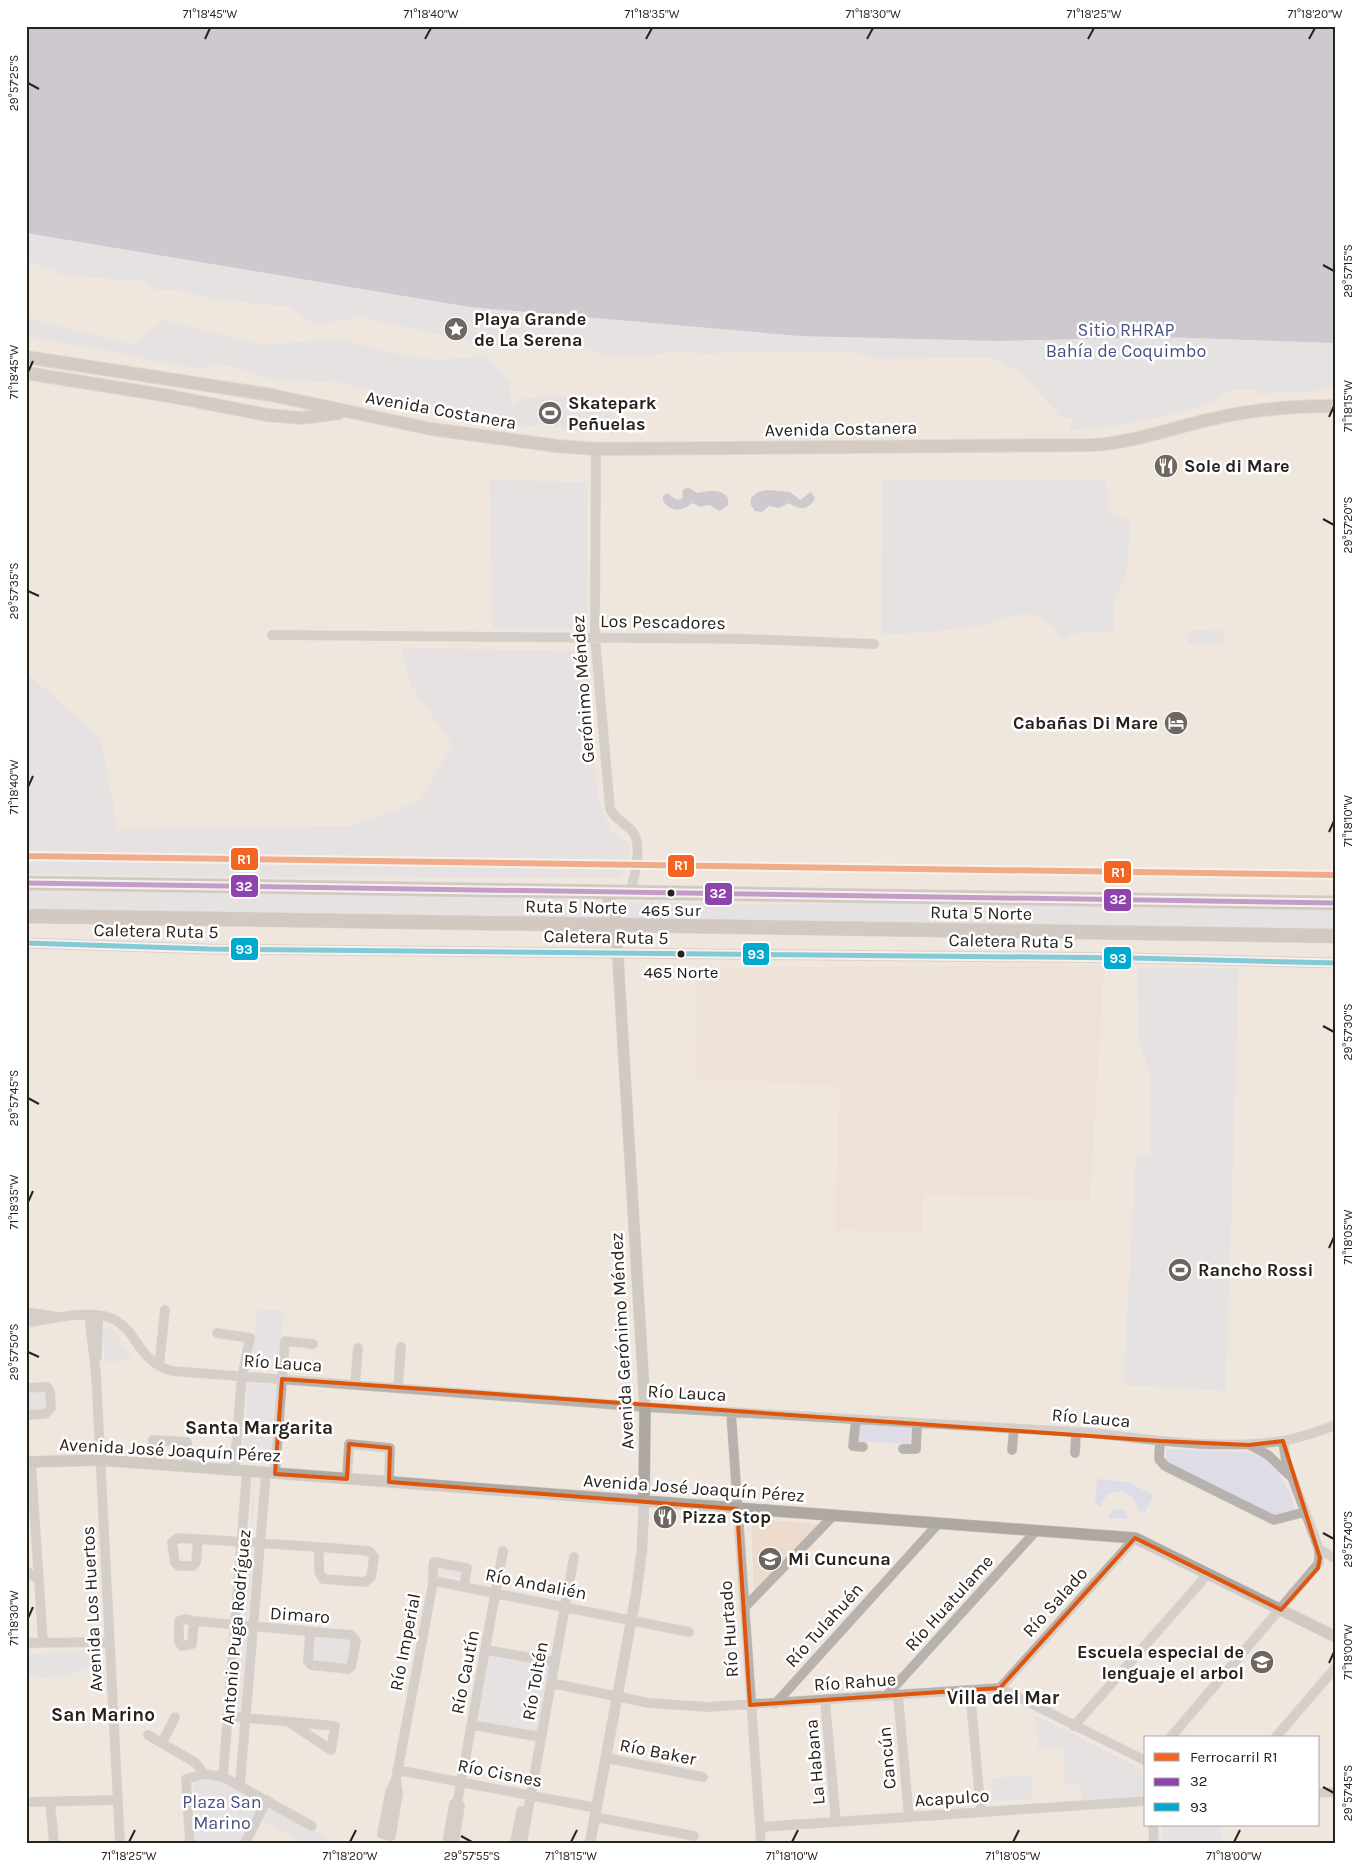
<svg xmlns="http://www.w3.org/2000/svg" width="1362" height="1869" viewBox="0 0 1362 1869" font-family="Karla,sans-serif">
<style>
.built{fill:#eddcce}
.green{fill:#dedde7}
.water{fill:#a4a6ba}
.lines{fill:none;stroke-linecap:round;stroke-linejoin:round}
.minor-casing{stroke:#cac3bd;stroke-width:10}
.tertiary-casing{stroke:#cac3bd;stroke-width:11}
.secondary-casing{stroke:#cac3bd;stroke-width:12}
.primary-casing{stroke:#cac3bd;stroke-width:14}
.trunk-casing{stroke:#cac3bd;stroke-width:15}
.minor{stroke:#b8b2ae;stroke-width:9}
.tertiary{stroke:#b8b2ae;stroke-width:10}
.secondary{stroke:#aea8a2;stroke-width:11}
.primary{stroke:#b2aaa4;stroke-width:12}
.trunk{stroke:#b0a8a1;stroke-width:14}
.bus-1-casing{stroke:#fff;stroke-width:9}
.bus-2-casing{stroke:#fff;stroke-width:9}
.bus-1{stroke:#8e44ad;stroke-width:5}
.bus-2{stroke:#00a9ce;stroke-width:5}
.rail-1-casing{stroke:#fff;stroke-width:10}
.rail-1{stroke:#f26522;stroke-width:6}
.marked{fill:none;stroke:#de560d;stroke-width:4;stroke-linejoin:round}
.ticks{fill:none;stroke:#28221d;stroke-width:2}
.bus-dot{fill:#28221d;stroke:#fff;stroke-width:2}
.labels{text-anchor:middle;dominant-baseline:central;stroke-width:5;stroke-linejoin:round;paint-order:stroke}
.bus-label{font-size:17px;fill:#28221d;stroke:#fff}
.poi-label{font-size:18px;font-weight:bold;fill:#28221d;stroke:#fff;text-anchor:start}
.park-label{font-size:18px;fill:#4a5181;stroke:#fff}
.street-label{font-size:18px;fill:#28221d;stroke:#fff}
.neighbourhood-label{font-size:19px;font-weight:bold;fill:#28221d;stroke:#fff}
.line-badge{stroke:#fff;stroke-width:2}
.badge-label{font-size:14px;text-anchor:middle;font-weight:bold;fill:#fff}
.neatline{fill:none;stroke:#28221d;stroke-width:2}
.ticks-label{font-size:12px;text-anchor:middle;fill:#28221d}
</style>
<rect width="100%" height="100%" fill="#efe6de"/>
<path class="built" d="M 1104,965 L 1090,1201 L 923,1194 L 922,1232 L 835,1230 L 840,1087 L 751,1080 L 696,1079 L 697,968 Z
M 751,1519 L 819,1524 L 754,1594 Z"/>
<path class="green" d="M 26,171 L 1336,258 L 1336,386 L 1327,386 L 1327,390 L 1258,394 L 1257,390 L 1236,390 L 1216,396 L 1218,401 C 1169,416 1121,428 1070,430 L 1072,420 L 1076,418 L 1062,418 L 1019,372 L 992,358 L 871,359 L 853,352 L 730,351 L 711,354 L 673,351 L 651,356 L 604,356 L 583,347 L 536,344 L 516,333 L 478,343 L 358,317 L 315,326 L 290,307 L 211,299 L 183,291 L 153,289 L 143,281 L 67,276 L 26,261 Z
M 26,318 L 133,344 L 164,320 L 261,345 L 340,339 L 395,353 L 436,360 L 487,356 L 510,381 L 511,405 L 515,406 L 522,399 L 553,395 L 589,399 L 630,422 L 627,434 L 584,433 L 546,424 L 525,427 L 505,425 L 461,411 L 425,410 L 409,407 L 345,383 L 272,380 L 233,366 L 217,365 L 202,369 L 153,361 L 128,354 L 26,337 Z
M 882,479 L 1106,480 L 1109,512 L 1131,520 L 1127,572 L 1113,606 L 1114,632 L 1079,631 L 1064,641 C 1056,631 1051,620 1037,616 C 1015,610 998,623 977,626 C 944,631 913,634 881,634 Z
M 489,480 L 587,482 L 587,629 L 493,629 Z
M 1189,630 L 1224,631 L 1224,645 L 1188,645 Z
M 402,648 L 585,651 L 598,796 L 611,831 L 631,845 L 622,878 L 217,877 L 26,874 L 26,672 L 101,739 L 118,829 L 350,826 L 420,801 L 452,745 L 410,684 Z
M 26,891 L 577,899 C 589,900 602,899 607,912 L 604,918 L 597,919 L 26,909 Z
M 636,902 L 781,905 L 862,902 L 1336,910 L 1336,931 L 621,920 C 621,909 625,904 636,902 Z
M 1137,967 L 1239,968 L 1226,1391 L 1123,1385 L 1136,1156 L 1149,1154 L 1150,1078 L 1138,1033 Z
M 257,1309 L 284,1311 L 280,1370 L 252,1368 Z
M 106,1327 L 113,1331 L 131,1354 L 126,1361 L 105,1362 L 102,1332 Z
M 248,1383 L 276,1385 L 271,1456 L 243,1454 Z
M 43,1392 L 46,1394 L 45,1409 L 26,1411 L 26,1393 Z
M 860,1424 L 911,1427 L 910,1444 L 859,1442 Z
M 1167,1449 L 1247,1452 L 1263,1458 L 1278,1472 L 1290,1493 L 1296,1511 L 1278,1519 L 1166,1462 Z
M 256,1478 L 252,1536 L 249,1538 L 253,1479 Z
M 1097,1479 L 1127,1482 L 1154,1495 L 1145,1512 L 1138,1511 C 1137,1499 1130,1494 1119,1491 C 1109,1492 1103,1497 1101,1507 L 1095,1503 Z
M 1114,1508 L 1125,1510 L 1129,1519 L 1108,1518 Z
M 249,1552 L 253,1552 L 247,1620 L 244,1620 Z
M 439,1568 L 462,1572 L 461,1578 L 438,1574 Z
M 243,1635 L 246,1635 L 241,1709 L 237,1709 Z
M 314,1636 L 350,1637 L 352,1641 L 349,1665 L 312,1661 Z
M 100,1651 L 101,1666 L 87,1668 L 69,1676 L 35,1679 L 26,1673 L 26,1654 Z
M 488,1654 L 550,1665 L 538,1733 L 476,1721 Z
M 1035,1715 L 1146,1771 L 1146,1793 L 1140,1796 L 1083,1800 L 1080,1793 L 1080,1784 L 1065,1785 L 1064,1747 L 1038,1748 Z
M 1032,1775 L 1033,1799 L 992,1801 L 991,1778 Z
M 200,1779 L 225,1781 L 261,1802 L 239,1843 L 196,1843 L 193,1787 L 195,1781 Z
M 271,1806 L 336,1843 L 302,1843 L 262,1820 Z
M 1162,1825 L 1221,1825 L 1222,1843 L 1163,1843 Z"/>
<path class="water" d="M 26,26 L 1336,26 L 1336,343 L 1164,337 L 999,341 L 800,336 L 470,307 L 26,233 Z
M 688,487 L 697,493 C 708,491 721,488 728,498 L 728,505 L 719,511 L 710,505 L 700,507 L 692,503 C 682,512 671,512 663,501 L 663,496 L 667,493 L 677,500 L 682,499 L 683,490 Z
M 767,490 L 790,492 L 800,500 L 811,492 L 815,498 C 809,510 799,511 789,503 L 779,508 L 769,506 L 762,512 L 755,511 L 751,505 L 751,498 L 758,492 Z"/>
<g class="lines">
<g class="minor-casing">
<path id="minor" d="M 596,449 L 595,637 L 610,809 C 616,820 625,823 632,831 C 643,843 635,877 630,891
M 272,635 L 748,639 L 874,644
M 26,1312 L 53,1316
M 89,1315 L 96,1374 L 120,1843
M 26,1323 C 48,1319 95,1308 115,1320 C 139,1334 138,1361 172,1371 L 645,1407 L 1093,1433 C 1154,1440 1219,1450 1281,1441 C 1299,1439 1318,1431 1336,1425
M 217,1333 L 250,1338 L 242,1376 L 234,1470
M 97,1357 L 98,1316
M 159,1366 L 165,1310
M 355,1385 L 358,1348
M 26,1388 L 47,1387 L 50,1392 L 51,1408 L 45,1414 L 26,1415
M 398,1388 L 401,1347
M 731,1412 L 761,1843
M 856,1419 L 853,1446 L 863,1447
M 1160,1441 L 1159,1459 L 1165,1466 L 1274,1520 L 1305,1512
M 1250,1445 L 1268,1455 L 1289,1475
M 903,1449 L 916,1449 L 917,1423
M 1012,1450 L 1014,1428
M 1075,1453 L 1076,1432
M 31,1462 L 43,1643
M 151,1464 L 153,1440 L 187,1442 L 186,1467
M 275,1474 L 285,1341 L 313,1344
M 347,1479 L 349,1444 L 390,1448 L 389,1482
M 178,1538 L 198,1539 L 196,1562 L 193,1566 L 179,1566 L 175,1563 L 172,1542 Z
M 198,1539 L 319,1547
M 319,1547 L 369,1551 L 374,1557 L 371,1577 L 365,1582 L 323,1579 L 319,1572 Z
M 1319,1549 L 1336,1559
M 26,1571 L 39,1580
M 434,1581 L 689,1632
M 744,1608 L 833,1516
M 185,1619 L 194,1621 L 192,1644 L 182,1646 L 179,1642 L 179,1621 Z
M 194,1621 L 351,1635 L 356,1641 L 351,1667 L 348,1669 L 311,1665 L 308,1661 L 310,1633
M 26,1643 L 109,1642
M 486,1650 L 555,1662
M 551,1683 L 649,1703 L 708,1707 L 1000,1688 L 1146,1761
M 1000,1688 L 1135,1538
M 970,1691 L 981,1812
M 886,1696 L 1035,1532
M 898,1696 L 909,1817
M 825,1700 L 836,1822
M 775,1704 L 938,1524
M 227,1716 L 335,1726 L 331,1750 L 289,1722
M 471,1725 L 541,1737
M 1074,1726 L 1208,1574
M 148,1735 L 196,1763 L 204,1774
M 1170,1738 L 1319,1563 L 1319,1549 L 1286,1461 L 1283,1441
M 1275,1738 L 1336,1667
M 162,1743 L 175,1717
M 606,1758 L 703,1777
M 397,1770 L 597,1808
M 223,1777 L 247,1471
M 396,1779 L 398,1793 L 391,1836 L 382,1834 L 390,1792 L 396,1779 L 432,1588 C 434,1579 432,1572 434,1562 L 467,1568 L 464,1586
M 240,1784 L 266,1473
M 1318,1793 L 1336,1792
M 26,1802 L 118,1800
M 50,1802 L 54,1843
M 595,1817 L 694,1836
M 1153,1825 L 1154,1843
M 760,1827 L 1146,1801
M 190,1843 L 186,1779 L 204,1774 L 223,1777 L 312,1826
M 245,1843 L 267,1800
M 447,1843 L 454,1804 L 458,1799 L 503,1551
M 454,1843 L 460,1806
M 515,1843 L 521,1811 L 527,1812
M 522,1843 L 574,1557"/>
</g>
<g class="tertiary-casing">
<path id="tertiary" d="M 26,943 L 209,949 L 1132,958 L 1336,963
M 590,1843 L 636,1595 L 642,1549 L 644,1502"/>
</g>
<g class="secondary-casing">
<path id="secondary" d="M 603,891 L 615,910 L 645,1407 L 644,1502
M 26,1462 L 100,1460 L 1135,1538 L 1336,1637"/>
</g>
<g class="primary-casing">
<path id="primary" d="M 26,357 L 271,395 L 431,429 L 557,446 L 596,449 L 1093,445 C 1137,442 1177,426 1221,417 C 1258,409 1297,406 1336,406
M 26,373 L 169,396 L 267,415 L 301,418 L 339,413"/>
</g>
<g class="trunk-casing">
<path id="trunk" d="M 26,883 L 1336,903
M 26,916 L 1336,936"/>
</g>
<use href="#minor" class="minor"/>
<use href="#tertiary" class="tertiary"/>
<use href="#secondary" class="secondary"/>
<use href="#primary" class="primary"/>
<use href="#trunk" class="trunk"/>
<g class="bus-1-casing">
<path id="bus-1" d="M 26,883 L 1336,903"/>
</g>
<g class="bus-2-casing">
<path id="bus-2" d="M 26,943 L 209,949 L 1132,958 L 1336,963"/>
</g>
<use href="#bus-1" class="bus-1"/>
<use href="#bus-2" class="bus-2"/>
<g class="rail-1-casing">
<path id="rail-1" d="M 26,856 L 1336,875"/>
</g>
<use href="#rail-1" class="rail-1"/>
</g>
<path d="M0 0H1362V1869H0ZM 282,1379 L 1160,1441 L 1249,1445 L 1283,1441 L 1320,1558 L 1318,1568 L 1281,1610 L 1135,1538 L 1000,1688 L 750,1705 L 737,1509 L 389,1482 L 390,1448 L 349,1444 L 347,1479 L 275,1474 Z" fill="#efe6de" fill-opacity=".55" fill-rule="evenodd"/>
<path class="marked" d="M 282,1379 L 1160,1441 L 1249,1445 L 1283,1441 L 1320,1558 L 1318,1568 L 1281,1610 L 1135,1538 L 1000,1688 L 750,1705 L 737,1509 L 389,1482 L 390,1448 L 349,1444 L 347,1479 L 275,1474 Z"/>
<path class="ticks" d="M 205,39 L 210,28M 425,39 L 431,28M 646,39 L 652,28M 867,39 L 873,28M 1088,39 L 1094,28M 1309,39 L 1315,28M 28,83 L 39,89M 1323,265 L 1334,271M 28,372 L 33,361M 1329,417 L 1334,406M 1323,519 L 1334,525M 28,591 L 39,596M 28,787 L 33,776M 1329,832 L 1334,821M 1323,1026 L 1334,1032M 28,1098 L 39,1104M 28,1202 L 33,1191M 1329,1248 L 1334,1237M 28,1352 L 39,1357M 1323,1533 L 1334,1539M 28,1618 L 33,1607M 1329,1663 L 1334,1652M 1323,1787 L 1334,1793M 461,1836 L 472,1842M 129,1842 L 135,1830M 350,1842 L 356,1830M 571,1842 L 577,1830M 792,1842 L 798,1830M 1013,1842 L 1019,1830M 1234,1842 L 1240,1830"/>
<defs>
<g id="sight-disc" transform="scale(1.25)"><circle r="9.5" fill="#6e6761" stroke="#fff"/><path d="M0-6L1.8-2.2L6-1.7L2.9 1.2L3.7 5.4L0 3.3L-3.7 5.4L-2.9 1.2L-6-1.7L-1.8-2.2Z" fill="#fff"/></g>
<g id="stadium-disc" transform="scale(1.25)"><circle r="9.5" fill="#6e6761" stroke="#fff"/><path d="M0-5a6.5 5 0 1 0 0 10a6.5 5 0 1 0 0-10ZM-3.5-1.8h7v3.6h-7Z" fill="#fff"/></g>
<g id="restaurant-disc" transform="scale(1.25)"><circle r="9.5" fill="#6e6761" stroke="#fff"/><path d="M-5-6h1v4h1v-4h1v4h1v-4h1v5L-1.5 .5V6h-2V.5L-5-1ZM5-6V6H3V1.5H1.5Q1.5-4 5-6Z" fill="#fff"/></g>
<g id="hotel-disc" transform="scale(1.25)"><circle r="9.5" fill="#6e6761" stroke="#fff"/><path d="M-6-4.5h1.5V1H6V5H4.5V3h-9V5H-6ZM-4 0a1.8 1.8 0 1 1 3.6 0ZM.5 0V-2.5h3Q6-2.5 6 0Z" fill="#fff"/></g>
<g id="school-disc" transform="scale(1.25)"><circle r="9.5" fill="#6e6761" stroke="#fff"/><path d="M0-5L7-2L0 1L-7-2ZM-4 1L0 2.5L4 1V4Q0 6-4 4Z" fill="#fff"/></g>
</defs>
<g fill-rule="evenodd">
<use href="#sight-disc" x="456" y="329"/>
<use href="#stadium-disc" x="550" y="413"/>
<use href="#restaurant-disc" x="1166" y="466"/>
<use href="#hotel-disc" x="1176" y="723"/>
<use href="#stadium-disc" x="1180" y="1270"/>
<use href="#restaurant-disc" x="665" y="1517"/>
<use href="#school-disc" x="770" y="1559"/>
<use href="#school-disc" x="1262" y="1662"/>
</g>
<g class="bus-dot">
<circle cx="671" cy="893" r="4.5"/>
<circle cx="681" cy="954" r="4.5"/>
</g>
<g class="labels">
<g class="bus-label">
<text x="671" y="910">465 Sur</text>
<text x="681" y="972">465 Norte</text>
</g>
<g class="poi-label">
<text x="474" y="319">Playa Grande<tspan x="474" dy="21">de La Serena</tspan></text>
<text x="568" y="403">Skatepark<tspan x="568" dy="21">Peñuelas</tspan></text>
<text x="1184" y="466">Sole di Mare</text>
<text x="1158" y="723" text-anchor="end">Cabañas Di Mare</text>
<text x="1198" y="1270">Rancho Rossi</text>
<text x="682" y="1517">Pizza Stop</text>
<text x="788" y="1559">Mi Cuncuna</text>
<text x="1244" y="1652" text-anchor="end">Escuela especial de<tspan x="1244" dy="21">lenguaje el arbol</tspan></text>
</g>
<g class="park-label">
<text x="1126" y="330">Sitio RHRAP<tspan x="1126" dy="21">Bahía de Coquimbo</tspan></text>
<text x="222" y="1802">Plaza San<tspan x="222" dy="21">Marino</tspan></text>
</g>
<g class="street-label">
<text transform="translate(441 410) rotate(10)">Avenida Costanera</text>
<text transform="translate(841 429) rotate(-1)">Avenida Costanera</text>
<text transform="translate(663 622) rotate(1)">Los Pescadores</text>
<text transform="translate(583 689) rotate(-94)">Gerónimo Méndez</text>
<text transform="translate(576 907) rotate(1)">Ruta 5 Norte</text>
<text transform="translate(981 913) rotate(1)">Ruta 5 Norte</text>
<text transform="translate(156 931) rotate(1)">Caletera Ruta 5</text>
<text transform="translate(606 937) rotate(1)">Caletera Ruta 5</text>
<text transform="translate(1011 941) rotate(1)">Caletera Ruta 5</text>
<text transform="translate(622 1341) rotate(-93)">Avenida Gerónimo Méndez</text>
<text transform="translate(283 1363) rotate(4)">Río Lauca</text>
<text transform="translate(687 1393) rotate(3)">Río Lauca</text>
<text transform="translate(1091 1418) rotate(5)">Río Lauca</text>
<text transform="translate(170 1450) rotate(3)">Avenida José Joaquín Pérez</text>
<text transform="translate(694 1488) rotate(4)">Avenida José Joaquín Pérez</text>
<text transform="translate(536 1584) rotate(11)">Río Andalién</text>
<text transform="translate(1055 1602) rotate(-48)">Río Salado</text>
<text transform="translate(949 1603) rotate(-48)">Río Huatulame</text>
<text transform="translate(92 1609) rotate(-93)">Avenida Los Huertos</text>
<text transform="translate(300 1615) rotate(4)">Dimaro</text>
<text transform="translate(824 1625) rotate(-48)">Río Tulahuén</text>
<text transform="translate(236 1627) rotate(-85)">Antonio Puga Rodríguez</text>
<text transform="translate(729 1629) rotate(-94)">Río Hurtado</text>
<text transform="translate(405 1642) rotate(-79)">Río Imperial</text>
<text transform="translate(465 1672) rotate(-79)">Río Cautín</text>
<text transform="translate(535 1681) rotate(-80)">Río Toltén</text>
<text transform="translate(855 1682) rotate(-4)">Río Rahue</text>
<text transform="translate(658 1752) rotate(11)">Río Baker</text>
<text transform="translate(887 1758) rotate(-95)">Cancún</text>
<text transform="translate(815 1762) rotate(-95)">La Habana</text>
<text transform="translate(500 1773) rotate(11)">Río Cisnes</text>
<text transform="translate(952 1798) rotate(-4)">Acapulco</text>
</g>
<g class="neighbourhood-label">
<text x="259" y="1428">Santa Margarita</text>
<text x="1003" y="1698">Villa del Mar</text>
<text x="103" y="1715">San Marino</text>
</g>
</g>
<g class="line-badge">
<rect x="230" y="847" width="29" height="24" rx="5" fill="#f26522"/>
<rect x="667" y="854" width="28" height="24" rx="5" fill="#f26522"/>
<rect x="1103" y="860" width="29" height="24" rx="5" fill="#f26522"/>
<rect x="230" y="874" width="29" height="24" rx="5" fill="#8e44ad"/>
<rect x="704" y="882" width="29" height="24" rx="5" fill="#8e44ad"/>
<rect x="1103" y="888" width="29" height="24" rx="5" fill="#8e44ad"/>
<rect x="230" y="937" width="29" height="24" rx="5" fill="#00a9ce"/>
<rect x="742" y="942" width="28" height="24" rx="5" fill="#00a9ce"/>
<rect x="1103" y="946" width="29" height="24" rx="5" fill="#00a9ce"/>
</g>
<g class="badge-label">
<text x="244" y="864">R1</text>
<text x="681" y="870">R1</text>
<text x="1118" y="877">R1</text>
<text x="244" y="891">32</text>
<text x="718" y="898">32</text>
<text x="1118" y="904">32</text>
<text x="244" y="954">93</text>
<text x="756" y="959">93</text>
<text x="1118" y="963">93</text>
</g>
<rect width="1362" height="1869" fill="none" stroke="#ffffff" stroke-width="55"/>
<rect x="1144" y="1736" width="175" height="90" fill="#ffffff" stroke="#a9a7a5"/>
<rect x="1154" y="1753" width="25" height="8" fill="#f26522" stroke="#a9a7a5"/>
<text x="1190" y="1762" font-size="15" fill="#28221d">Ferrocarril R1</text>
<rect x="1154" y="1778" width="25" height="8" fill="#8e44ad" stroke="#a9a7a5"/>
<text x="1190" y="1786" font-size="15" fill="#28221d">32</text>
<rect x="1154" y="1803" width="25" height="8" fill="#00a9ce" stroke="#a9a7a5"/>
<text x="1190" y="1812" font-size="15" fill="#28221d">93</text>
<rect x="28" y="28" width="1306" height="1814" class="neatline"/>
<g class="ticks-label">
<text x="210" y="18">71°18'45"W</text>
<text x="431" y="18">71°18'40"W</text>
<text x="652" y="18">71°18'35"W</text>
<text x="873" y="18">71°18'30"W</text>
<text x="1094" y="18">71°18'25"W</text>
<text x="1315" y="18">71°18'20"W</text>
<text transform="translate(14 83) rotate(-90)" y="4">29°57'25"S</text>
<text transform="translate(1348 271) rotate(-90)" y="4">29°57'15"S</text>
<text transform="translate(14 372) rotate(-90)" y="4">71°18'45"W</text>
<text transform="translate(1348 406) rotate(-90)" y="4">71°18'15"W</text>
<text transform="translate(1348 525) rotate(-90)" y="4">29°57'20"S</text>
<text transform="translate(14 591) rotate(-90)" y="4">29°57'35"S</text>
<text transform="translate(14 787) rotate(-90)" y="4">71°18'40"W</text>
<text transform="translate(1348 821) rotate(-90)" y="4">71°18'10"W</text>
<text transform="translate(1348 1032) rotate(-90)" y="4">29°57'30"S</text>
<text transform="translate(14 1098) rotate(-90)" y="4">29°57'45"S</text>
<text transform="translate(14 1202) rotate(-90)" y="4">71°18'35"W</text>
<text transform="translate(1348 1237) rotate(-90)" y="4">71°18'05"W</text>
<text transform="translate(14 1352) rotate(-90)" y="4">29°57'50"S</text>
<text transform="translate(1348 1539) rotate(-90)" y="4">29°57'40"S</text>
<text transform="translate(14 1618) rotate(-90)" y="4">71°18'30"W</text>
<text transform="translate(1348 1652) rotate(-90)" y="4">71°18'00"W</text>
<text transform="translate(1348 1793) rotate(-90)" y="4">29°57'45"S</text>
<text x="129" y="1860">71°18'25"W</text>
<text x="350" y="1860">71°18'20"W</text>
<text x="472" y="1860">29°57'55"S</text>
<text x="571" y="1860">71°18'15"W</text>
<text x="792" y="1860">71°18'10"W</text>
<text x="1013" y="1860">71°18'05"W</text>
<text x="1234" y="1860">71°18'00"W</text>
</g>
</svg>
